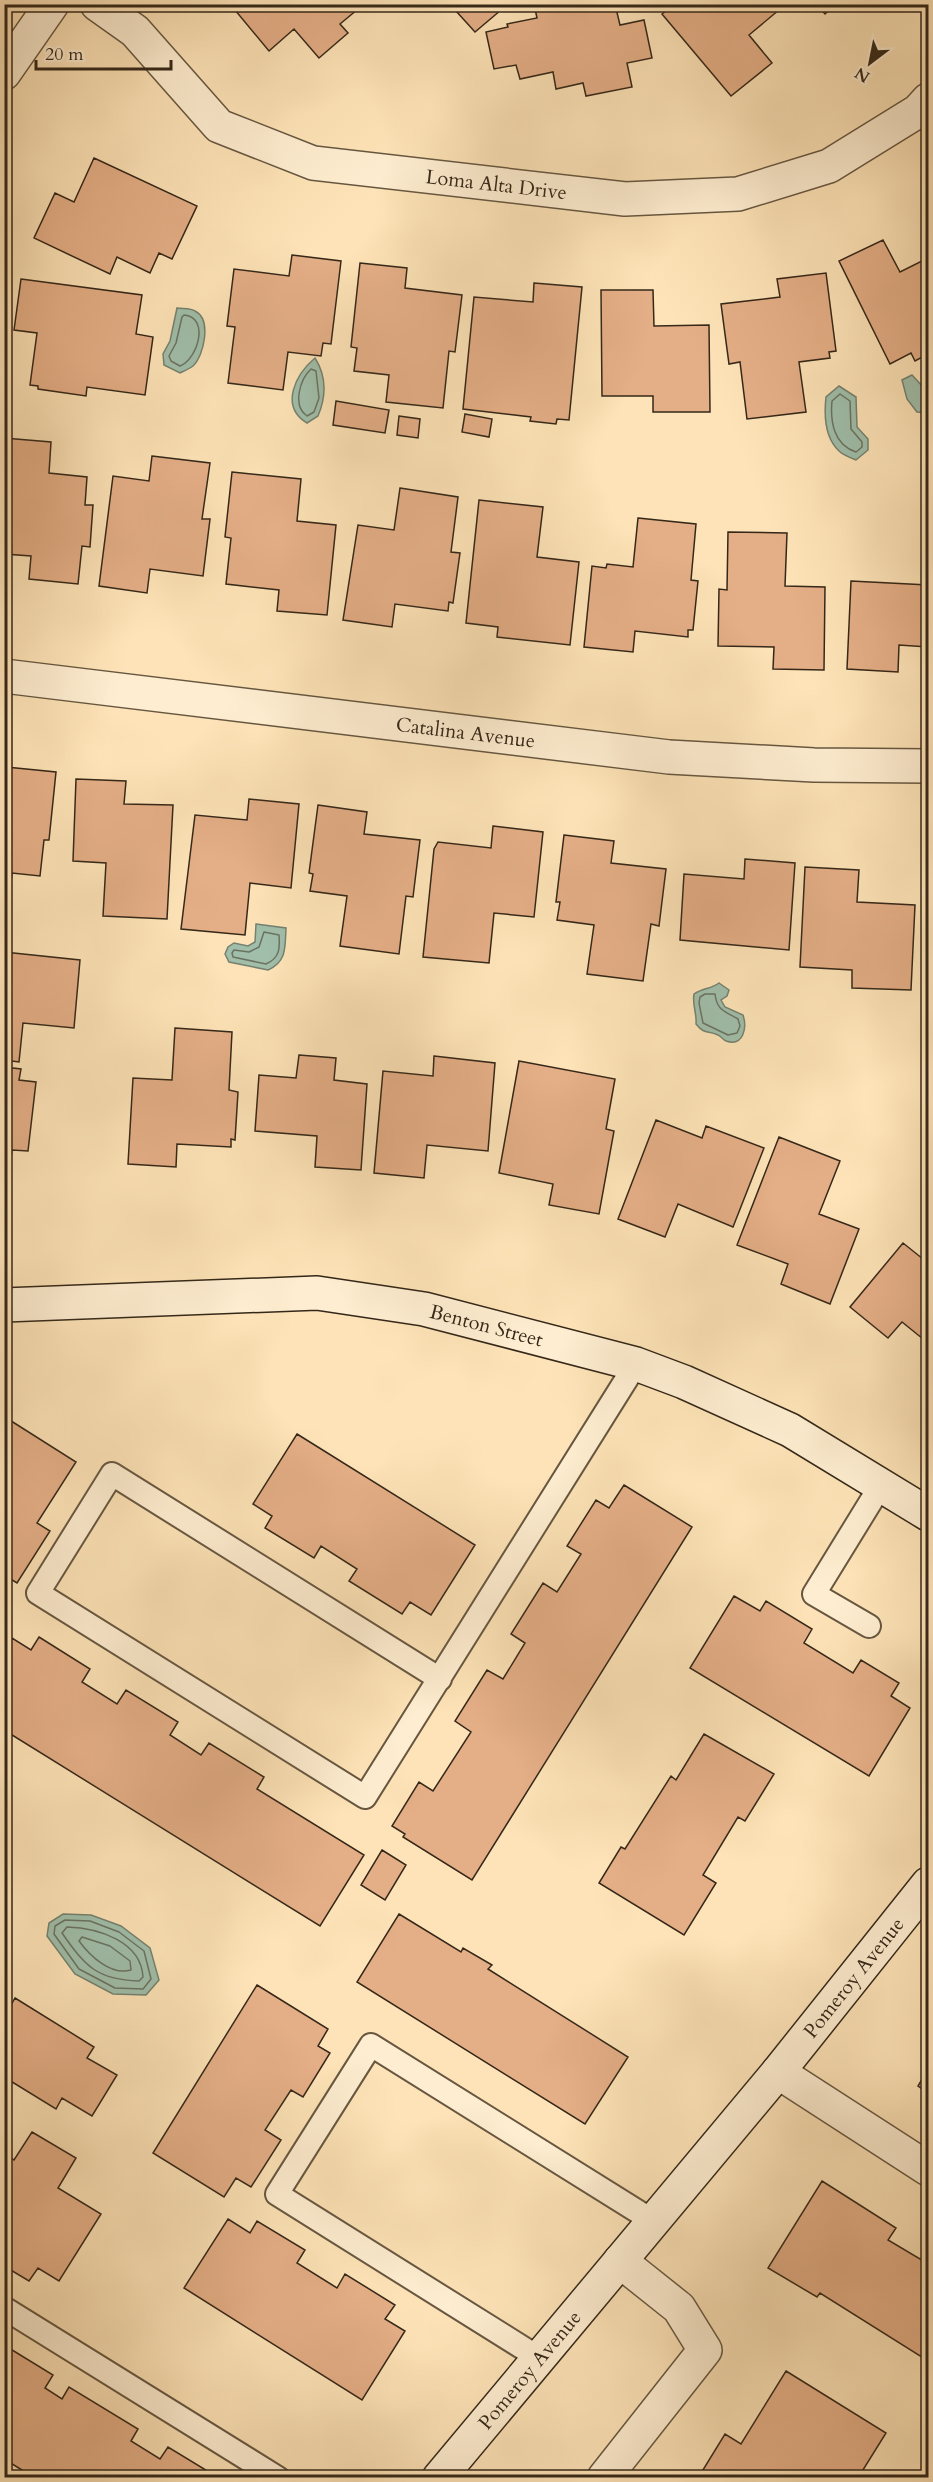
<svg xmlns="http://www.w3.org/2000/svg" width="933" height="2482" viewBox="0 0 933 2482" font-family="Cardo,serif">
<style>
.water{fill:#a0beaa;stroke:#758270;stroke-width:1.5}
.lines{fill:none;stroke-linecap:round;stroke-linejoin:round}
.shore{stroke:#6a7362;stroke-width:1.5}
.building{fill:#e4ae86;stroke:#352819;stroke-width:1.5}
.lane-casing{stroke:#675740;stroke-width:26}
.street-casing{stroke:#675740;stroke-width:36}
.secondary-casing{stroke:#352819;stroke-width:36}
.lane{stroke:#feedd0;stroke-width:22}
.street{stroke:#feedd0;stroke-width:33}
.secondary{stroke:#feedd0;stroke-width:33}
.labels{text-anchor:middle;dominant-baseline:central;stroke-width:4.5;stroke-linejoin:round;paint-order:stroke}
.street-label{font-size:20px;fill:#352819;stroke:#feedd0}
</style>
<rect width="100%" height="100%" fill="#fde3b7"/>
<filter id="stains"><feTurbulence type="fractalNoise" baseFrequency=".00333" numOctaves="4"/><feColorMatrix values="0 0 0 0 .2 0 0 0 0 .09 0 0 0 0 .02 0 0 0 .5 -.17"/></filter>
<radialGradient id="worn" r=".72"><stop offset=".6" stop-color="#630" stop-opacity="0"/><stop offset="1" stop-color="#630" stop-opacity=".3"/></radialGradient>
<path class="water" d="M 177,308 C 182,309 191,308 195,311 C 212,319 204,356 193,366 C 189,369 184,371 180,373 L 164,365 L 163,354 L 170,341 Z
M 315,358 C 327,377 326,397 318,416 L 307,423 C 279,406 296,374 315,358 Z
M 912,375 L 924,388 L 928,386 L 928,413 L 917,412 L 907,399 L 902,380 Z
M 839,386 L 856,397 L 857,427 L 868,439 L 868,450 L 856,460 C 851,458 843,455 839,451 C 825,438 824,415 826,397 Z
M 256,924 L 286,928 C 285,947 287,962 268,970 L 229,962 L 225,954 L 228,947 L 234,943 L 248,946 L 255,942 Z
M 719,983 L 729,990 L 727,996 L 721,1000 L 725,1007 L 743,1015 C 747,1027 744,1047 726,1041 C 725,1041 719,1035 718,1035 C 707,1030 705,1035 696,1024 C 697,1013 692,1005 694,994 C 703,988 711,989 719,983 Z
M 63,1914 L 91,1915 L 121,1926 L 150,1948 L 159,1980 L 146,1995 L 113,1994 L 75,1974 L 47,1936 L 49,1923 Z"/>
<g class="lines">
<path class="shore" d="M 184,315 C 210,317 198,359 180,366 L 171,361 L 169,356 L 176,343 L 182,317 Z
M 311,369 L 316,371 L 319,398 L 314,412 L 307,416 C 292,406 300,379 311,369 Z
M 840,394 L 850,401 L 851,429 L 862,442 L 862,447 L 856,452 C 834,445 830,422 832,401 Z
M 264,932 L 279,935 C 280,948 280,958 266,964 L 233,957 L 232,953 L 234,950 L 249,952 L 259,947 Z
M 705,994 L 715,994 C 717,1011 725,1011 738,1019 L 740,1026 L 737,1033 L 728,1035 L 703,1023 L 699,1003 L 700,997 Z
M 65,1920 L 90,1921 L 119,1932 L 144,1951 L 151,1979 L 143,1989 L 115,1988 L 79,1969 L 54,1934 L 55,1926 Z
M 67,1927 C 98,1928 141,1941 143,1977 L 139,1981 C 97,1980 85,1966 62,1933 Z
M 82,1937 L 110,1946 L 130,1961 L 131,1970 C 111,1976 90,1956 79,1941 Z"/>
</g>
<path class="building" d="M 230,4 L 364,4 L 340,24 L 348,33 L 319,58 L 294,29 L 269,51 Z
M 464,4 L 496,4 L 501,10 L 475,32 L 456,11 Z
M 534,4 L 577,4 L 578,7 L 590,4 L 615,4 L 620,25 L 644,20 L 652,58 L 627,63 L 632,87 L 586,96 L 583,83 L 556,89 L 553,72 L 520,79 L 516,65 L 494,69 L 486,32 L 508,27 L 507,24 L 537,18 Z
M 674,4 L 786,4 L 749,35 L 772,63 L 731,96 L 662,14 Z
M 816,4 L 836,4 L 825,14 Z
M 94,158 L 197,206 L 172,259 L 159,253 L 150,273 L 117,257 L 110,274 L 34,238 L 55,193 L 74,202 Z
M 883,240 L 900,272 L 928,258 L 928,354 L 915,361 L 911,353 L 890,364 L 839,261 Z
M 292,255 L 341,261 L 331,344 L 323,343 L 321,356 L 288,352 L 283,390 L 228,383 L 235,327 L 227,326 L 234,269 L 289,276 Z
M 360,263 L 407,268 L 405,288 L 462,295 L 455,352 L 449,351 L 443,408 L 386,402 L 389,375 L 354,371 L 357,348 L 351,347 Z
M 826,273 L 836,351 L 829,352 L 830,358 L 799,362 L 806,412 L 747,419 L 740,362 L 729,364 L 721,304 L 780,297 L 777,279 Z
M 21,279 L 142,295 L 136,334 L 153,337 L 145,395 L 87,387 L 86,396 L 38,389 L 38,386 L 30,385 L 37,333 L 14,330 Z
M 534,283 L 582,287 L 569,420 L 557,419 L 556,424 L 530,421 L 531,417 L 463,409 L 474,297 L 533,302 Z
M 601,290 L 653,290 L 654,326 L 709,325 L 710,412 L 653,412 L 653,396 L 602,396 Z
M 336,401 L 389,410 L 385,433 L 333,425 Z
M 465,414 L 492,419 L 489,437 L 462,432 Z
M 399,416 L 420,419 L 418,438 L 397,435 Z
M 4,438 L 51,442 L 49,473 L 87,477 L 85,505 L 93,505 L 90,547 L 82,546 L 78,584 L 29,579 L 31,556 L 4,554 Z
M 152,456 L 210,463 L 202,519 L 210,519 L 203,576 L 150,569 L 147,593 L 99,586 L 113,476 L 149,481 Z
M 232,472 L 301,479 L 297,521 L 336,525 L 327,615 L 277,611 L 279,590 L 226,584 L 231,538 L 225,537 Z
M 400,488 L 458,497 L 451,552 L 460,553 L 453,603 L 449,602 L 448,611 L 395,604 L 392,627 L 343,620 L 358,525 L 394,530 Z
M 479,500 L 543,507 L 537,557 L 579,562 L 570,645 L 497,637 L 498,627 L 466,623 Z
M 638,518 L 696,524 L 691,580 L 698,581 L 693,630 L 688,630 L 688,637 L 635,631 L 633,652 L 584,647 L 592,566 L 606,568 L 607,564 L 633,567 Z
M 728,532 L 787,533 L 785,586 L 825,587 L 824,670 L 773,669 L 774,647 L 718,646 L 719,589 L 727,590 Z
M 851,581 L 928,585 L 928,647 L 899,645 L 898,672 L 847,669 Z
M 6,767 L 56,772 L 49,840 L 44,840 L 40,876 L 12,873 L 8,907 L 4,906 Z
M 76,779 L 126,781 L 124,804 L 173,805 L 167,919 L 103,916 L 106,863 L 73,861 Z
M 249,799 L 299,804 L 291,888 L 250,883 L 245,935 L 181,929 L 195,815 L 247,820 Z
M 318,805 L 367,812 L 364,834 L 420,840 L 413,897 L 406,896 L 399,954 L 340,946 L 347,896 L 310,891 L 313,874 L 309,873 Z
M 493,826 L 543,832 L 534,917 L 494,913 L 489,963 L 423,957 L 434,849 L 438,842 L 491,848 Z
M 564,835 L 614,841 L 611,863 L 666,869 L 659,926 L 651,924 L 643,981 L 587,974 L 594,925 L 557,920 L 560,902 L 556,902 Z
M 745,859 L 795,863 L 789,950 L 680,940 L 684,874 L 744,879 Z
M 805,867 L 859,870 L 857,902 L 915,905 L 911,990 L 852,988 L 852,970 L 800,967 Z
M 4,952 L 80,960 L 74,1028 L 23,1023 L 19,1062 L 4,1060 Z
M 175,1028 L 232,1032 L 229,1090 L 238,1092 L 235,1140 L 231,1139 L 231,1147 L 177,1144 L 176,1167 L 128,1164 L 133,1078 L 172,1080 Z
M 299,1055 L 336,1058 L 334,1080 L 367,1084 L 361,1170 L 315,1167 L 317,1136 L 255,1131 L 259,1075 L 296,1078 Z
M 434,1056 L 495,1063 L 488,1151 L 427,1145 L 424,1178 L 374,1173 L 383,1071 L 433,1076 Z
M 519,1061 L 615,1079 L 606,1129 L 614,1131 L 599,1214 L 549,1205 L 553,1184 L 499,1173 Z
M 4,1067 L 21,1069 L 19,1080 L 36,1082 L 28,1151 L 12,1150 L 8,1186 L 4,1185 Z
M 656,1120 L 702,1138 L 706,1126 L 764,1148 L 733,1227 L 678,1204 L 665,1237 L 618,1219 Z
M 779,1137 L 840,1161 L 819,1214 L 859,1229 L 830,1304 L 781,1284 L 788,1264 L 737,1245 Z
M 903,1243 L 928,1263 L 928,1343 L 902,1322 L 888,1338 L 850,1307 Z
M 8,1419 L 76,1462 L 37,1523 L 50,1531 L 17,1583 L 4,1575 L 4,1424 Z
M 297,1434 L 475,1545 L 431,1615 L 410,1602 L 402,1614 L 349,1581 L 357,1569 L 321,1546 L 314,1558 L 265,1528 L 272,1516 L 253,1504 Z
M 624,1485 L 692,1527 L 472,1880 L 403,1837 L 405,1834 L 392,1826 L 419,1782 L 433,1791 L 471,1732 L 455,1721 L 487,1670 L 503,1679 L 525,1643 L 511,1634 L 543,1583 L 557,1592 L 581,1554 L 567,1546 L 596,1500 L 609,1508 Z
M 734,1596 L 760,1611 L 766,1601 L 812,1629 L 804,1643 L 853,1673 L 861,1660 L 899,1683 L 891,1696 L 910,1708 L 869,1776 L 690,1668 Z
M 39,1637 L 90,1669 L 82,1682 L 117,1704 L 126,1690 L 178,1722 L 170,1735 L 201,1755 L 209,1743 L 264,1777 L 257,1789 L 364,1855 L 320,1926 L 4,1730 L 4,1650 L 12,1638 L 31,1650 Z
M 704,1734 L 774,1774 L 745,1821 L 738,1817 L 703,1875 L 716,1883 L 684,1935 L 599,1883 L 621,1847 L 625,1849 L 671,1776 L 676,1780 Z
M 382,1850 L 406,1865 L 385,1900 L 361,1885 Z
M 399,1914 L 461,1952 L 463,1948 L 492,1965 L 488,1969 L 628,2057 L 585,2124 L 357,1982 Z
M 257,1985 L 328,2029 L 318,2046 L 330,2053 L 303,2097 L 291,2090 L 265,2130 L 281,2140 L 251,2187 L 236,2178 L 224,2197 L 153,2153 Z
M 15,1998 L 94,2047 L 87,2058 L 117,2075 L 92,2116 L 62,2098 L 56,2109 L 4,2077 L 4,2010 L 7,2012 Z
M 928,2069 L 928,2093 L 918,2086 Z
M 32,2132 L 76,2158 L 58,2188 L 101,2214 L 59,2281 L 38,2268 L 29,2281 L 4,2266 L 4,2154 L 14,2160 Z
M 822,2181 L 896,2228 L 888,2240 L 925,2262 L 928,2257 L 928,2361 L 820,2293 L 817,2297 L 768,2268 Z
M 228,2219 L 250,2233 L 257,2221 L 305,2250 L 297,2263 L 337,2288 L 345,2274 L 395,2305 L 385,2319 L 405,2331 L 362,2400 L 184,2288 Z
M 4,2345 L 53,2375 L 45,2388 L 62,2399 L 69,2387 L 138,2429 L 131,2441 L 160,2459 L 168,2447 L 219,2478 L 35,2478 L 4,2459 Z
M 786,2371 L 886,2433 L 858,2478 L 698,2478 L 725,2434 L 741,2444 Z"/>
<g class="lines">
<g class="lane-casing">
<path id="lane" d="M 869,1626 L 814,1594 L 881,1485
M 440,1679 L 112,1474 L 38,1593 L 365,1797 L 636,1364
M 4,2308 L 278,2478
M 539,2358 L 277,2194 L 371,2045 L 653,2221"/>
</g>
<g class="street-casing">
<g id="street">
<path id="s1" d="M 97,4 L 135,31 L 219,126 L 313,163 L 625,199 L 738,194 L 829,166 L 918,111 L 928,100"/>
<path d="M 4,73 L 52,4"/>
<path id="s2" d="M 4,676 L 669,757 L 814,765 L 928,766"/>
<path d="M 778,2072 L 928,2169"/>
<path d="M 604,2478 L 705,2350 L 679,2308 L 620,2261"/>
</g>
</g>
<g class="secondary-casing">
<g id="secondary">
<path id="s3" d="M 4,1305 L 317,1293 L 424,1309 L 636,1364 L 684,1382 L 790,1430 L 928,1514"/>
<path id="s4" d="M 439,2478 L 778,2072 L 928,1884"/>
</g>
</g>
<use href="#lane" class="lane"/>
<use href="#street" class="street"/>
<use href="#secondary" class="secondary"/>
</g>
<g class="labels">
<g class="street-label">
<text stroke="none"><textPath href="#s1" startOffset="459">Loma Alta Drive</textPath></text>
<text stroke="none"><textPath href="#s2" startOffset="465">Catalina Avenue</textPath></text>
<text stroke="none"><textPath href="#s3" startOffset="486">Benton Street</textPath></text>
<text stroke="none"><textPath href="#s4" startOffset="650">Pomeroy Avenue</textPath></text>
<text stroke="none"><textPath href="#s4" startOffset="141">Pomeroy Avenue</textPath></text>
</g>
</g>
<rect width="933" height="2482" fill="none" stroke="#fde3b7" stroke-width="24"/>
<rect x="6" y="6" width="921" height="2470" fill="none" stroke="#352819" stroke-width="3"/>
<rect x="12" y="12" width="909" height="2458" fill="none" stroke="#352819" stroke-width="1.5"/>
<g transform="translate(870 63) rotate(212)" stroke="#feedd0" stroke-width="4.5" paint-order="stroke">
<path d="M0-4.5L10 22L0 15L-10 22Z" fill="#352819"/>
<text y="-9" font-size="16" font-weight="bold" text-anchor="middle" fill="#352819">N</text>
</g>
<path d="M36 60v9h135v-9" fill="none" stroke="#352819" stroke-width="3"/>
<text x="45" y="60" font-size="18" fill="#352819" stroke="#feedd0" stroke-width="4.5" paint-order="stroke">20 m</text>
<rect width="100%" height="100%" filter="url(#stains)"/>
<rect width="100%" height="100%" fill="url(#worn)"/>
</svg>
